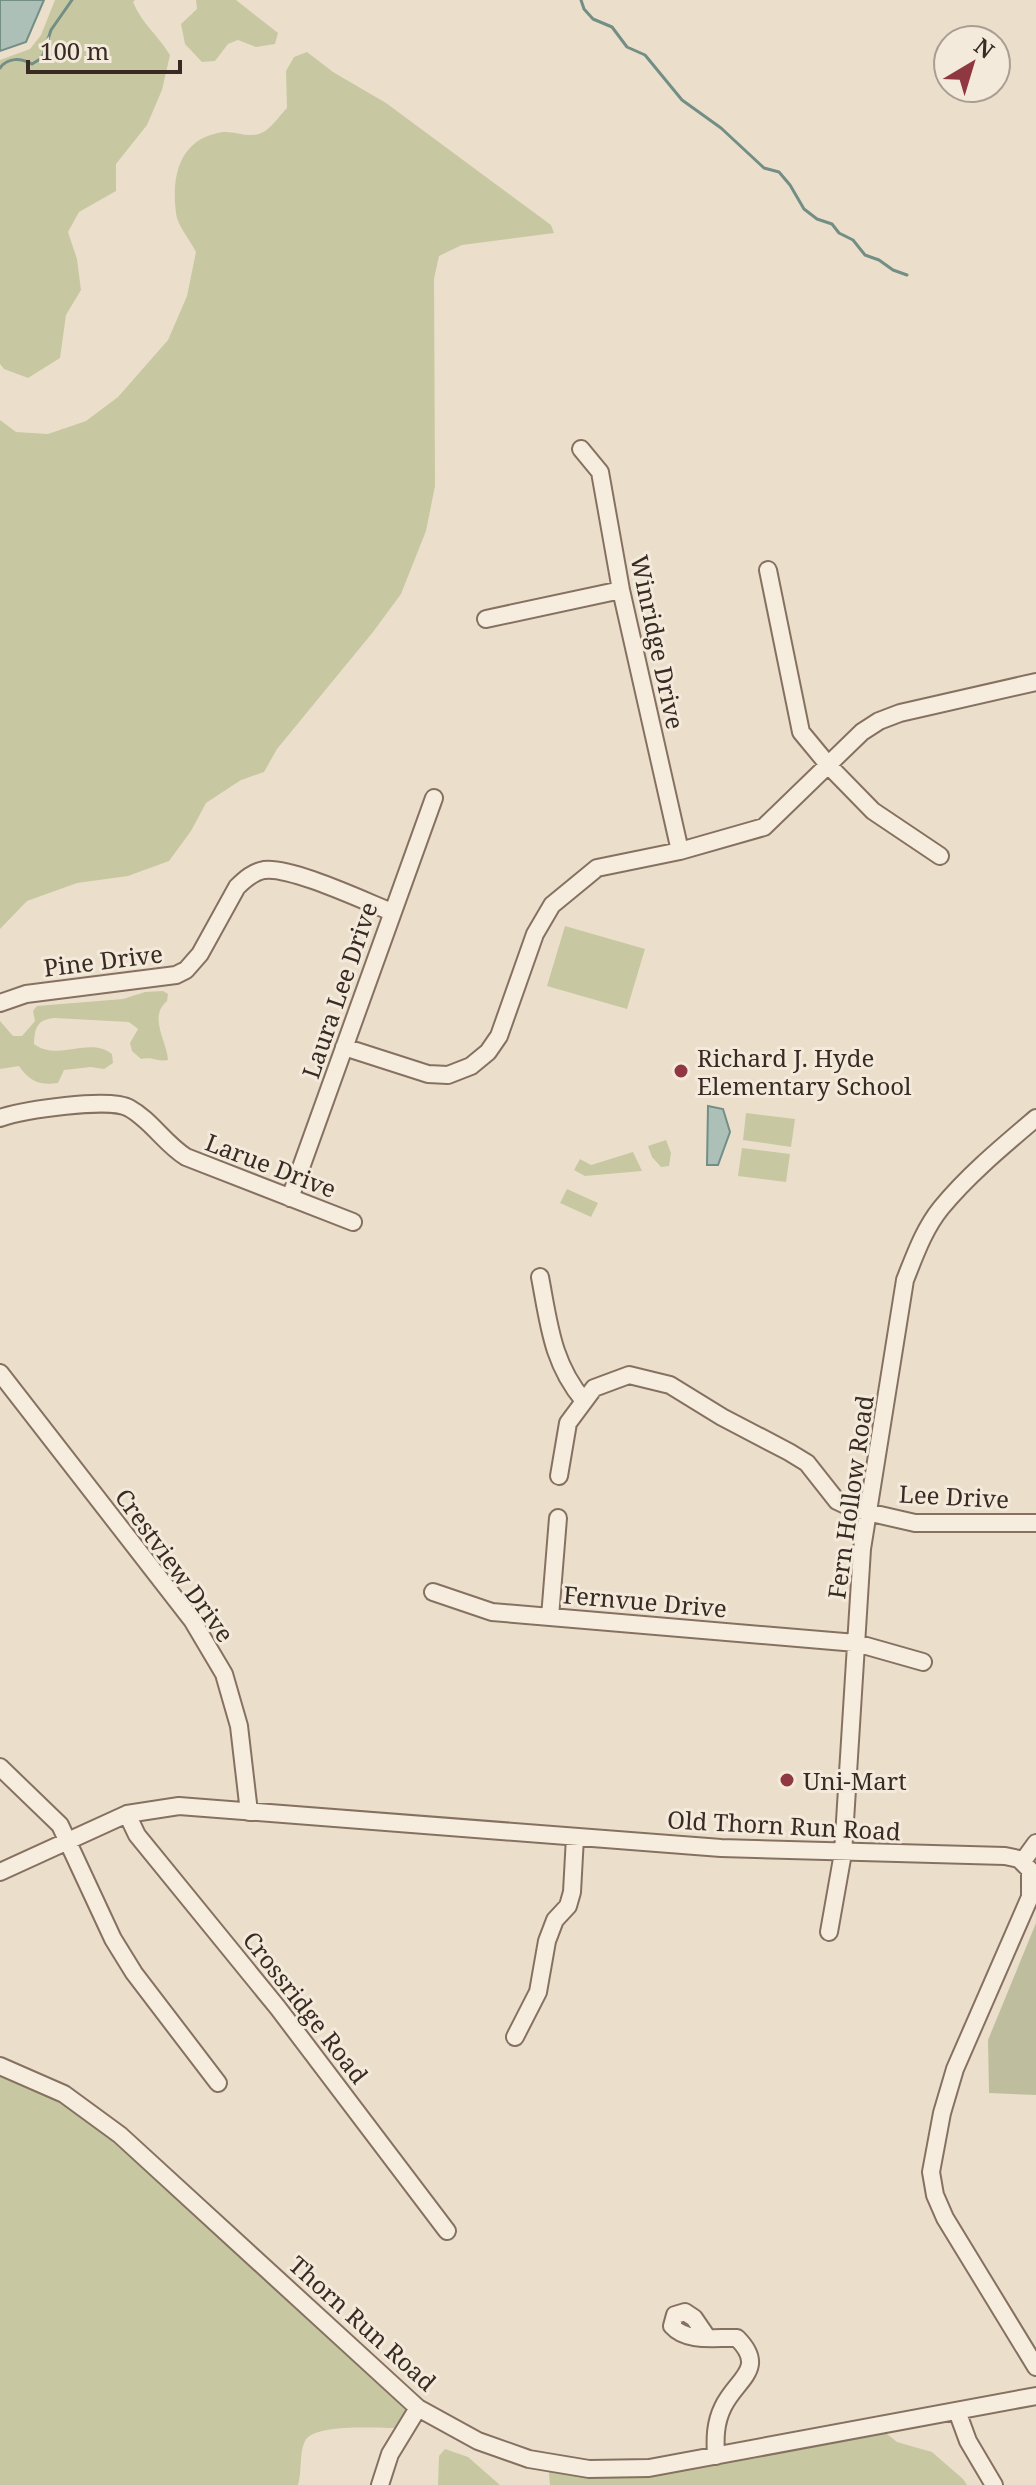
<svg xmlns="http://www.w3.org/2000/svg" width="1036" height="2485" viewBox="0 0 1036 2485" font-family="'Noto Serif',serif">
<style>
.green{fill:#c7c8a1}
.cemetery{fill:#bebe9e}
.water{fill:#acc0b8;stroke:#738e85;stroke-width:2}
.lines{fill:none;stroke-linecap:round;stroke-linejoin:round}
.stream{stroke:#738e85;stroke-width:3}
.minor-casing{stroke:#867161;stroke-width:20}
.minor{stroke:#f6eddf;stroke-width:16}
.poi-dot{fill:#8f3841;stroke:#f3eadb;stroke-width:3}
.labels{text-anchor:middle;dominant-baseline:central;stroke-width:6;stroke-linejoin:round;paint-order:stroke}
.street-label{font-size:24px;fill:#392b23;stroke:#f3eadb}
.poi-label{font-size:24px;fill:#392b23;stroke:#f3eadb;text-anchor:start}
</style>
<rect width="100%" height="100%" fill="#ebdfcc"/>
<path class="green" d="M 55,0 L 135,0 L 133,2 C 142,24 158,35 170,55 L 162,90 L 147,125 L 116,164 L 116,191 L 79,212 L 68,232 L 77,259 L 81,290 L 66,315 L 60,358 L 28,378 L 4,369 L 0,364 L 0,60 L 30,49 L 41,35 Z
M 196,0 L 236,0 L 278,33 L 275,44 L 256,47 L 238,40 L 228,44 L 215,61 L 202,62 L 185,44 L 181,24 L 197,9 Z
M 307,52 L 333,72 L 386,103 L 551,225 L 554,233 L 462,245 L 439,256 L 434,279 L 435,486 L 426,531 L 401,594 L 373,632 L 277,749 L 264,772 L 241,780 L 206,803 L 191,831 L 169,861 L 128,876 L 77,883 L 27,901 L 0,929 L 0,420 L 16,432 L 48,434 L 86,421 L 118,397 L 168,340 L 187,296 L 196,252 C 190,240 177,225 176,213 C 171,175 180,138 223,132 C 238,131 251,140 265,131 C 273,126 280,115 287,108 L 286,71 L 294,57 Z
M 565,926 L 645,949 L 627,1009 L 547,986 Z
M 163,991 L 168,994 L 167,1001 C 148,1017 167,1041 168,1060 C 158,1062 151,1056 141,1059 L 132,1051 L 130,1043 L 138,1029 L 129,1022 L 54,1018 C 37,1020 35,1027 34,1044 C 58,1062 89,1036 112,1054 L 113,1063 L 104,1069 L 91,1067 L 64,1070 L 58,1083 C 40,1086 29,1081 19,1066 L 0,1069 L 0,1021 L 13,1036 L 22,1036 L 35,1021 L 33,1011 L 37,1006 L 123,999 L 145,992 Z
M 746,1113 L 795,1119 L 791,1147 L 743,1140 Z
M 666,1140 L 671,1153 L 669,1166 L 661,1167 L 652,1157 L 648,1146 Z
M 742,1148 L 790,1154 L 786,1182 L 738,1176 Z
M 633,1152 L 642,1171 L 585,1176 L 574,1170 L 580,1159 L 591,1165 Z
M 567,1189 L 598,1203 L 591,1217 L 560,1203 Z
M 0,2066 L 64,2094 L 418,2408 L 404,2428 C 384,2429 315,2422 305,2441 C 299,2453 302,2472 298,2485 L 0,2485 Z
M 877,2426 L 897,2442 L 932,2452 L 963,2479 L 967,2485 L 550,2485 L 548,2463 L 608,2470 Z
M 445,2449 L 468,2457 L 500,2485 L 438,2485 L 439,2456 Z"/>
<path class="cemetery" d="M 1036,1923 L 1036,2095 L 989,2093 L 988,2040 Z"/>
<path class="water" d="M 0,0 L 44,0 L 26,42 L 0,51 Z
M 708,1106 L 723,1109 L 730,1132 L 718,1165 L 707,1165 Z"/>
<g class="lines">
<path class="stream" d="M 581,0 L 584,9 L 593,19 L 612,27 L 627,47 L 645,55 L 682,100 L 721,128 L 764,168 L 779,172 L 790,185 L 804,209 L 817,219 L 832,224 L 839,233 L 853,240 L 865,255 L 879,260 L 893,270 L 907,275
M 0,68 C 8,57 21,58 32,64 L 42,58 L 51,30 L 72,0"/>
<g class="minor-casing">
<path id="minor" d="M 581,449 L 600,472 L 621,590 L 680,851
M 768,570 L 801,732 L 830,767 L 873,811 L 940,856
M 486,619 L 621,590
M 0,1003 L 26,994 L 176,975 L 186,970 L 200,954 L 237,887 C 245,879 253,872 264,870 C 290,866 364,901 392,912
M 344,1047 L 428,1074 L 448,1075 L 471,1066 L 488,1052 L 499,1036 L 535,934 L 552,905 L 597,868 L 680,851 L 764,827 L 862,732 L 879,721 L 900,713 L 1036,682
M 0,1118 C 23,1110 109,1097 129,1108 C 151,1120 165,1144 186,1157 L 353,1222
M 290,1198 L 434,798
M 540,1277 C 549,1324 552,1363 584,1401
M 0,1373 L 192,1620 L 224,1674 L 239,1726 L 249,1812
M 559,1476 L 568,1423 L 594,1388 L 629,1375 L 670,1385 L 722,1417 L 789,1452 L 807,1463 L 837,1501 L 854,1509 L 915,1523 L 1036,1523
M 433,1592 L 492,1612 L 856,1643 L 923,1662
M 550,1617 L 558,1518
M 0,1767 L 60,1825 L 113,1939 L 134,1973 L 218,2083
M 127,1814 L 137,1835 L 278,2008 L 447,2231
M 1023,1861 L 1036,1843
M 0,1872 L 127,1814 L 179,1806 L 721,1848 L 1005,1856 L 1019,1859 L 1030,1870 L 1030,1897 L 955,2069 L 942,2113 L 931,2172 L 935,2195 L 945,2218 L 1036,2367
M 829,1932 L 843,1853 L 862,1549 L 905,1280 C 915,1255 924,1229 941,1208 C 968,1175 1003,1146 1036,1118
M 515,2037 L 538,1992 L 547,1941 L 555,1920 L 568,1906 L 572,1892 L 575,1837
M 0,2066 L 64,2094 L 120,2135 L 418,2408 L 478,2441 L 529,2459 L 589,2469 L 649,2468 L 1036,2396
M 707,2337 L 694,2318 L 685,2312 L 675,2315 L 672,2326 C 687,2343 717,2337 737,2338 C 768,2369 736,2379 723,2407 C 715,2423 715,2439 716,2456
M 957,2411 L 968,2441 L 994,2485
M 380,2485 L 390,2454 L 418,2408"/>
</g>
<use href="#minor" class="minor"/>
</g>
<g class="poi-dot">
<circle cx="681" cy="1071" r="8"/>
<circle cx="787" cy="1780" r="8"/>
</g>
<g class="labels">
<g class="street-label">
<text transform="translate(658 642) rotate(78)">Winridge Drive</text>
<text transform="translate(103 960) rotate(-7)">Pine Drive</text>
<text transform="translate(339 990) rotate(-71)">Laura Lee Drive</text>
<text transform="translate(271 1165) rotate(21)">Larue Drive</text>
<text transform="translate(954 1496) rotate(3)">Lee Drive</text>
<text transform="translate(850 1497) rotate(-82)">Fern Hollow Road</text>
<text transform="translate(175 1565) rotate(54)">Crestview Drive</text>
<text transform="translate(645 1601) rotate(5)">Fernvue Drive</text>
<text transform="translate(784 1825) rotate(3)">Old Thorn Run Road</text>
<text transform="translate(306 2007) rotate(52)">Crossridge Road</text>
<text transform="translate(363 2323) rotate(42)">Thorn Run Road</text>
</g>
<g class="poi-label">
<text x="697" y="1057">Richard J. Hyde<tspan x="697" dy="28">Elementary School</tspan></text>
<text x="803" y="1780">Uni-Mart</text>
</g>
</g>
<g transform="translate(972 64) rotate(38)"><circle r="38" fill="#f3eadb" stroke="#a99e91" stroke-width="2"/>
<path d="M0-6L14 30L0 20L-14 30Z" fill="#8f3841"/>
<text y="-12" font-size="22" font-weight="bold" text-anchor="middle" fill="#392b23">N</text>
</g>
<path d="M28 60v12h152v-12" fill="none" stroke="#392b23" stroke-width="4"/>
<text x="40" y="60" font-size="24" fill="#392b23" stroke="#f3eadb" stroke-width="6" paint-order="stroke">100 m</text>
</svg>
